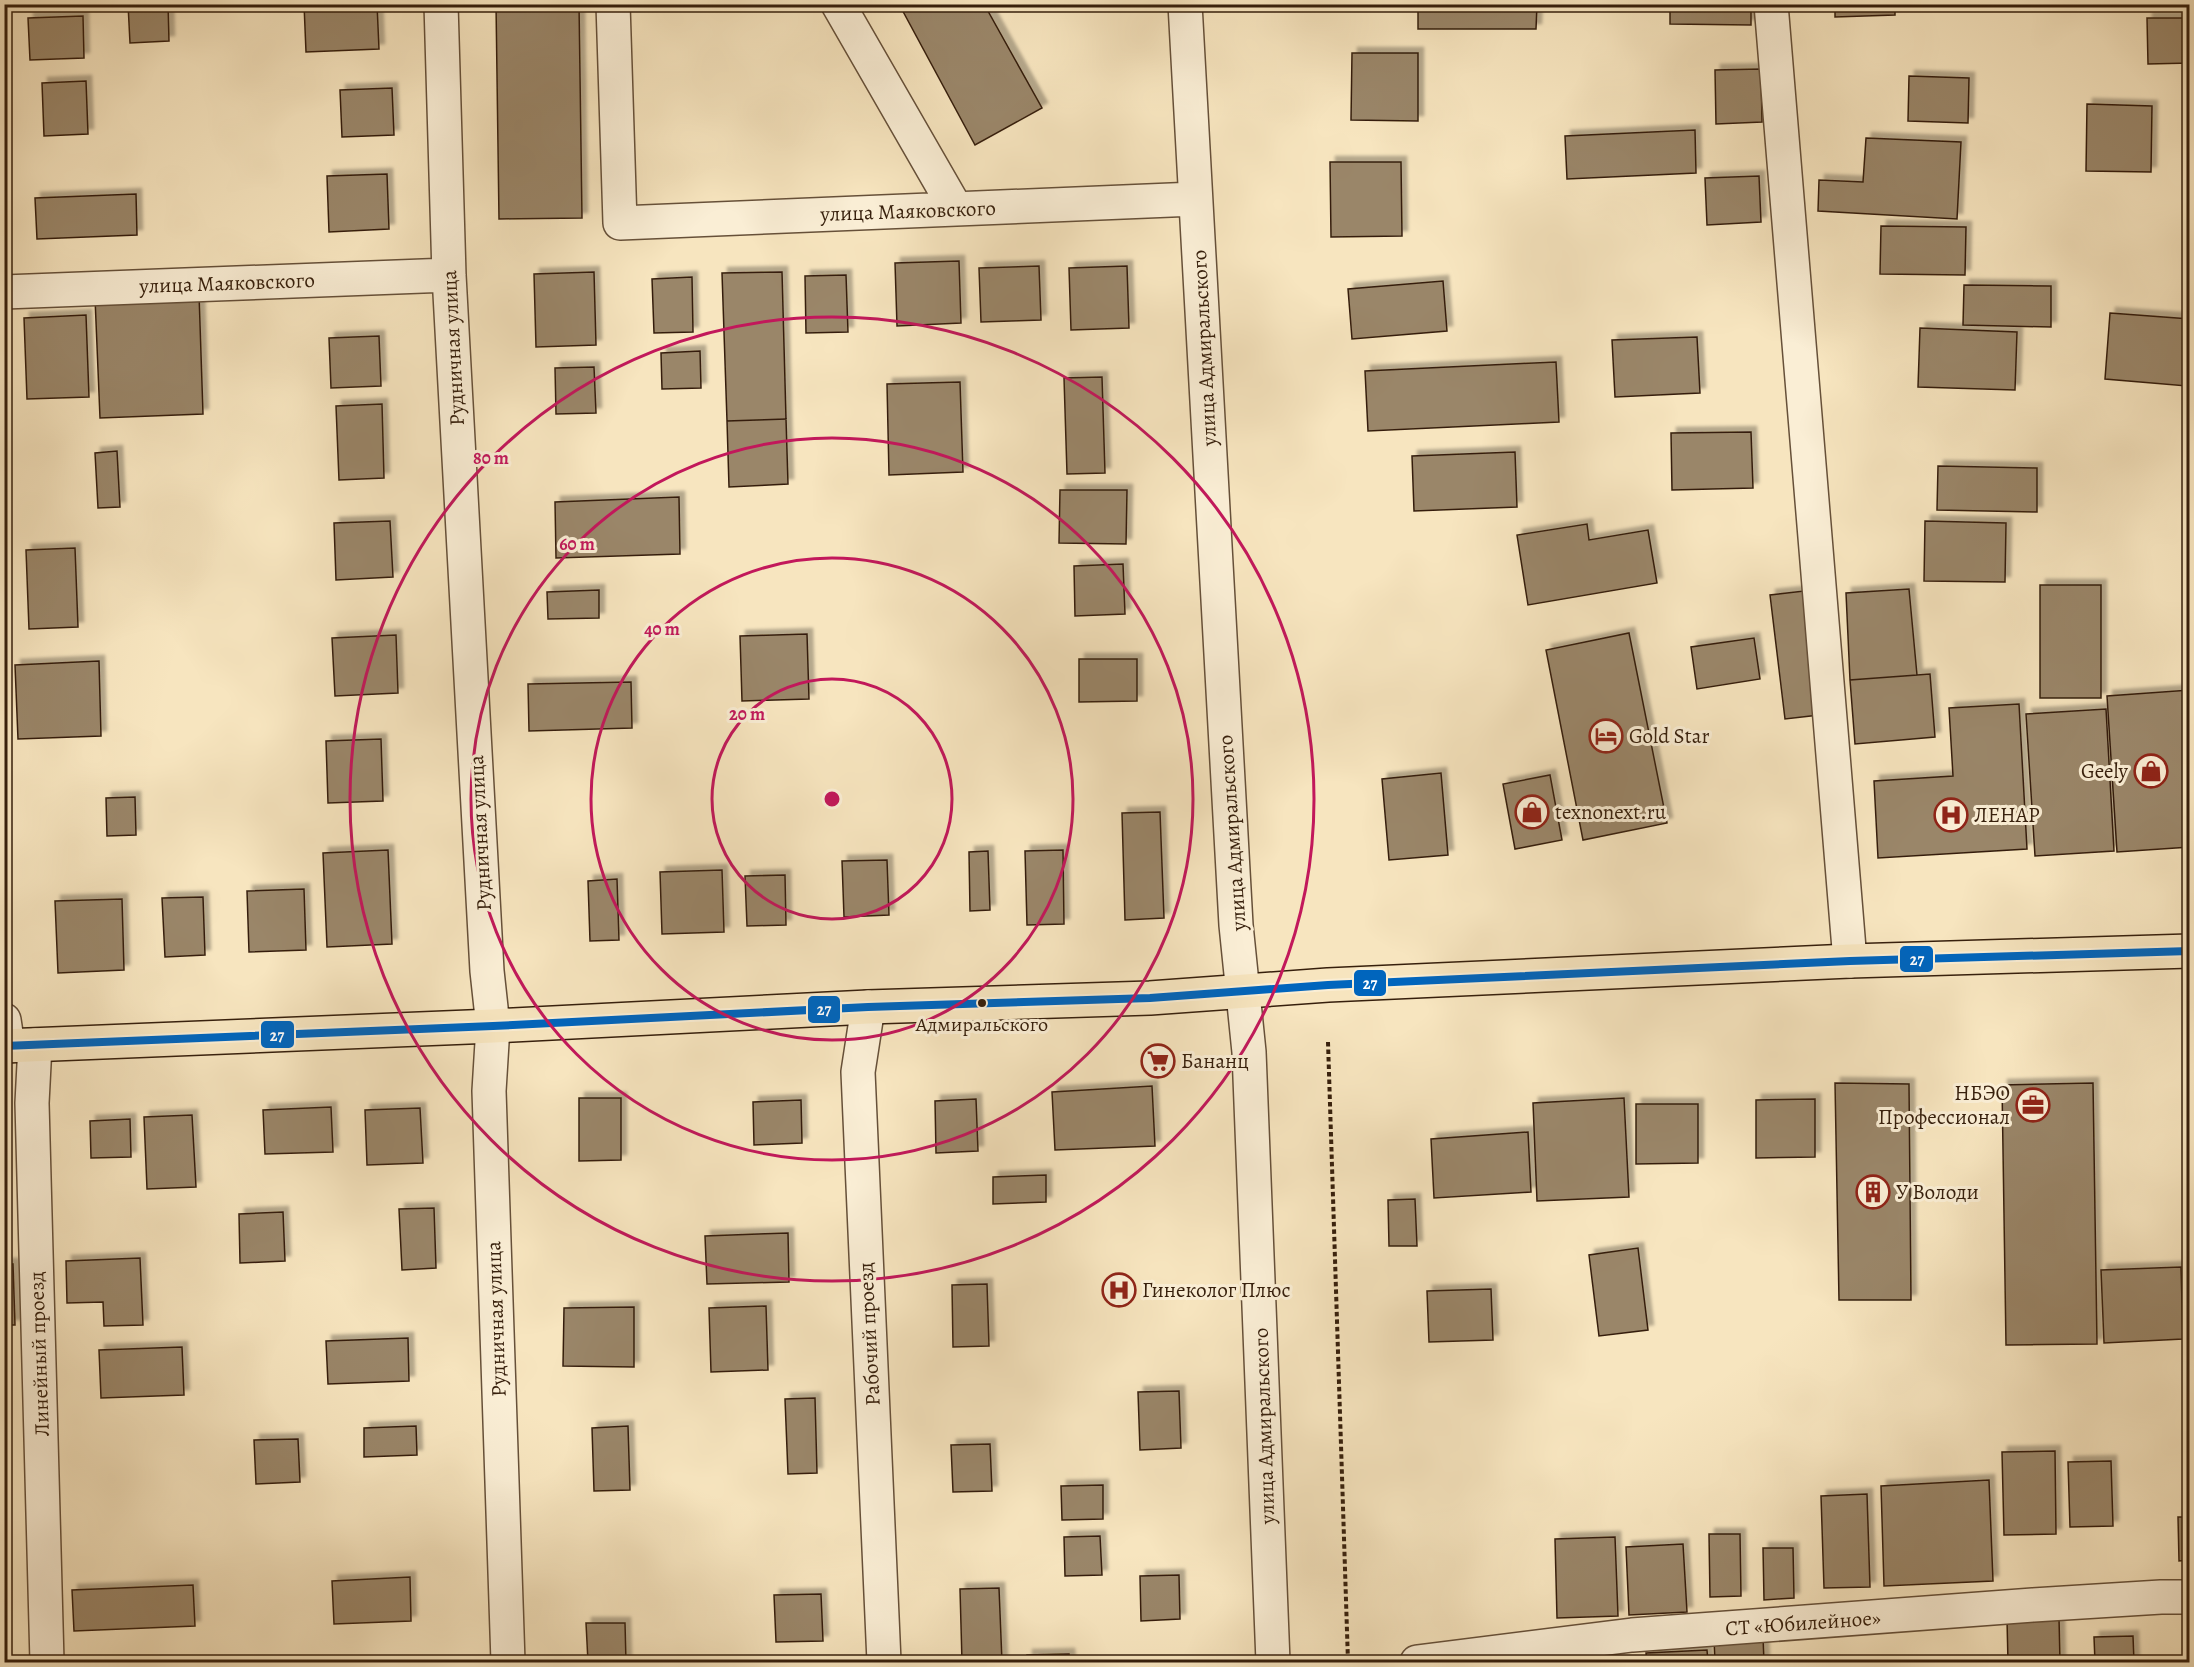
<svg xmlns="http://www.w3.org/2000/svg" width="2194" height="1667" viewBox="0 0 2194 1667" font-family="Alegreya,serif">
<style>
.building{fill:#9a8669;stroke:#361f0c;stroke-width:1.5;filter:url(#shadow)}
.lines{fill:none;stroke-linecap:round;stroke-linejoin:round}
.minor-casing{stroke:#665039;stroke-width:36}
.major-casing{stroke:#361f0c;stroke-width:36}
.path{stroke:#361f0c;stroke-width:4;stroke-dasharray:4.5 3;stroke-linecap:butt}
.minor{stroke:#faeed5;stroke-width:33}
.major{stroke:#f7e5bf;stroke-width:33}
.bus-1-casing{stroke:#faeed5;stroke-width:12}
.bus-1{stroke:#0065bd;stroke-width:8}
.ring{fill:none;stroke:#c2185b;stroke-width:3}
.bus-dot{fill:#361f0c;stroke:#faeed5;stroke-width:2}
.labels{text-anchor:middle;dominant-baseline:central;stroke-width:6;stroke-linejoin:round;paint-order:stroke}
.bus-label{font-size:20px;fill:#361f0c;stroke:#faeed5}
.street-label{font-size:21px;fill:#361f0c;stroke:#faeed5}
.poi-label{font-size:21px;fill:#361f0c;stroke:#faeed5;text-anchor:start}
.centre{fill:#c2185b;stroke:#faeed5;stroke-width:3}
.ring-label{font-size:18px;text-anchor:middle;font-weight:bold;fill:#c2185b;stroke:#faeed5;stroke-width:6;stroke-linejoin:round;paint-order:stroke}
.line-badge{stroke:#faeed5;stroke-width:2}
.badge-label{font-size:16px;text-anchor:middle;font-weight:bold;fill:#fff}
</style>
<defs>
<filter id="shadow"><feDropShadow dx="5.5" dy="-5.5" stdDeviation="1.5" flood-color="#0004"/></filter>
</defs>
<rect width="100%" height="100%" fill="#f7e5bf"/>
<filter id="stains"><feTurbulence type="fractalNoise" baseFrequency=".00333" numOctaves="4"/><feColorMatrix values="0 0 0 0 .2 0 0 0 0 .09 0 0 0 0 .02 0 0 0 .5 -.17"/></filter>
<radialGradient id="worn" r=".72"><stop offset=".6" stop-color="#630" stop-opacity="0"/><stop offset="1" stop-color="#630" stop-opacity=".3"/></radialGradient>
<path class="building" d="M 128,4 L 168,4 L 169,41 L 130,43 Z
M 304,4 L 377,4 L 379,49 L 306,52 Z
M 496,4 L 579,4 L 582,218 L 499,219 Z
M 899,4 L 984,4 L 1042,108 L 975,145 Z
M 1418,4 L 1537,4 L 1536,29 L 1418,29 Z
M 1670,4 L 1751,4 L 1751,25 L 1670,24 Z
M 1835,4 L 1895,4 L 1895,15 L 1835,17 Z
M 83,16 L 84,58 L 30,60 L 28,18 Z
M 2147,18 L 2190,18 L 2190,63 L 2148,64 Z
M 1352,53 L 1418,53 L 1418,121 L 1351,120 Z
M 1761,69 L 1762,122 L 1716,124 L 1715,70 Z
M 1909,76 L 1969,78 L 1968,123 L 1908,121 Z
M 86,81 L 88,134 L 44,136 L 42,83 Z
M 392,88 L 394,135 L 342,137 L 340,90 Z
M 2087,104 L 2152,106 L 2151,172 L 2086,171 Z
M 1695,130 L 1696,173 L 1567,179 L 1565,136 Z
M 1866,138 L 1961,142 L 1957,219 L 1818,211 L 1819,180 L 1863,182 Z
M 1330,162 L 1401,162 L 1402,236 L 1331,237 Z
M 387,174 L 389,229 L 329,232 L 327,176 Z
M 1759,176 L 1761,222 L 1707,225 L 1705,178 Z
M 136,194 L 137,235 L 37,239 L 35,198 Z
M 1881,226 L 1966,227 L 1965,275 L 1880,274 Z
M 959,261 L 961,323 L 897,326 L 895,263 Z
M 1039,266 L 1041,320 L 981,322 L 979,268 Z
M 1127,266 L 1129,328 L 1071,330 L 1069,268 Z
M 594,272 L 596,345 L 536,347 L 534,274 Z
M 782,272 L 786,419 L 727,421 L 722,273 Z
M 846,275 L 848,332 L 806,333 L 805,276 Z
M 692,277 L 693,332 L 654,333 L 652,279 Z
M 1443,281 L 1447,331 L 1352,339 L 1348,289 Z
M 1964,285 L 2051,286 L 2051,327 L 1963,325 Z
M 199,294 L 203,414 L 100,418 L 95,298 Z
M 2110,313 L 2190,319 L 2190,356 L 2187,386 L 2105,379 Z
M 86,315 L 89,397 L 27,399 L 24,318 Z
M 1920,328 L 2017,332 L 2015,390 L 1918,387 Z
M 379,336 L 381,386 L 331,388 L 329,338 Z
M 1697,337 L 1700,393 L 1615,397 L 1612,340 Z
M 700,351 L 701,388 L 662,389 L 661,353 Z
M 1556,362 L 1559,422 L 1368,431 L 1365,371 Z
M 594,367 L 596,413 L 556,414 L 555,368 Z
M 1102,377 L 1105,473 L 1067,474 L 1064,378 Z
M 960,382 L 963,472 L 889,475 L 887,384 Z
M 382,404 L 384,478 L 339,480 L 336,406 Z
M 786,419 L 788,484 L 729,487 L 727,421 Z
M 1751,432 L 1753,488 L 1672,490 L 1671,433 Z
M 117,451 L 120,507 L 98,508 L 95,453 Z
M 1515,452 L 1517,507 L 1414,511 L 1412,456 Z
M 1938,466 L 2037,468 L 2037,512 L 1937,510 Z
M 1060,490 L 1127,490 L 1126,544 L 1059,543 Z
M 679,497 L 680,554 L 556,558 L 555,502 Z
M 390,521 L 393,577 L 336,580 L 334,523 Z
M 1925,521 L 2006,523 L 2005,582 L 1924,581 Z
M 1587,524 L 1589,540 L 1648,530 L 1657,583 L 1528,605 L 1517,535 Z
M 75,548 L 78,627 L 29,629 L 26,550 Z
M 1123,564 L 1125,614 L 1075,616 L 1074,566 Z
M 2040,585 L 2101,585 L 2101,698 L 2040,698 Z
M 1909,589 L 1917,675 L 1850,680 L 1846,593 Z
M 599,590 L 599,618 L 548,619 L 547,592 Z
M 1804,591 L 1819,715 L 1785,719 L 1770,595 Z
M 1629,633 L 1667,823 L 1583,840 L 1546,650 Z
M 807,634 L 809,699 L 742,701 L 740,636 Z
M 396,635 L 398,693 L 335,696 L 332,638 Z
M 1754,638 L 1760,679 L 1697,689 L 1691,647 Z
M 1079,659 L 1137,659 L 1137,701 L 1079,702 Z
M 99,661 L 101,736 L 18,739 L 15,665 Z
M 1930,674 L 1935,737 L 1855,744 L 1850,680 Z
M 631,682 L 632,728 L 529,731 L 528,684 Z
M 2190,690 L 2190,847 L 2117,852 L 2107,696 Z
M 2019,704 L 2027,849 L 1878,858 L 1874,781 L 1953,776 L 1949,708 Z
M 2106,709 L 2114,851 L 2035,856 L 2026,714 Z
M 381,739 L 383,801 L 328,803 L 326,741 Z
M 1441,773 L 1448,855 L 1389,860 L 1382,779 Z
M 1550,775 L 1562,840 L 1515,849 L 1503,784 Z
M 135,797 L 136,835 L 107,836 L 106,798 Z
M 1160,812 L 1164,918 L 1125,920 L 1122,813 Z
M 388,850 L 392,944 L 327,947 L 323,853 Z
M 1063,850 L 1064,924 L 1027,925 L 1025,851 Z
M 988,851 L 990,910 L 970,911 L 969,852 Z
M 887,860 L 889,915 L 844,917 L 842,861 Z
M 722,870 L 724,932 L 662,934 L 660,872 Z
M 785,875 L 786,925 L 747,926 L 745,876 Z
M 617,879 L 619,940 L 590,941 L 588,881 Z
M 304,889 L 306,950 L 249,952 L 247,891 Z
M 203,897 L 205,955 L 165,957 L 162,898 Z
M 122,899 L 124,970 L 58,973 L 55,901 Z
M 1835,1083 L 1909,1084 L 1911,1300 L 1839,1300 Z
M 2093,1083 L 2097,1344 L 2006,1345 L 2002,1085 Z
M 1152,1086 L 1155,1146 L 1055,1150 L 1052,1092 Z
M 579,1098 L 621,1098 L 621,1160 L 579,1161 Z
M 1624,1098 L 1629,1197 L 1537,1201 L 1533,1103 Z
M 976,1099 L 978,1151 L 936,1153 L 935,1101 Z
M 1815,1099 L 1815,1157 L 1756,1158 L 1756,1100 Z
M 801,1100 L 802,1143 L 754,1145 L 753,1102 Z
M 1636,1104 L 1698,1104 L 1698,1163 L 1636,1164 Z
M 331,1107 L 333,1152 L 265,1154 L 263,1110 Z
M 420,1108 L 423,1163 L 367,1165 L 365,1110 Z
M 192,1115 L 196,1187 L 147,1189 L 144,1117 Z
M 130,1119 L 131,1157 L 91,1158 L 90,1121 Z
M 1528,1132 L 1531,1192 L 1434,1198 L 1431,1139 Z
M 1046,1175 L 1046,1202 L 993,1204 L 993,1177 Z
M 1415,1199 L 1417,1246 L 1389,1246 L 1388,1200 Z
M 434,1208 L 436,1268 L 402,1270 L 399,1209 Z
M 283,1212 L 285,1261 L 240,1263 L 239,1214 Z
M 788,1233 L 789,1282 L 707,1284 L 705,1236 Z
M 1638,1248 L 1648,1330 L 1599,1336 L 1589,1255 Z
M 140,1258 L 143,1325 L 104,1326 L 103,1302 L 67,1303 L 66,1261 Z
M 4,1264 L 13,1264 L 15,1325 L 4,1325 Z
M 2181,1267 L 2183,1339 L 2104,1343 L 2101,1270 Z
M 987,1284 L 989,1346 L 953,1347 L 952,1285 Z
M 1491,1289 L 1493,1340 L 1429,1342 L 1427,1291 Z
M 766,1306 L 768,1370 L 711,1372 L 709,1308 Z
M 634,1307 L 634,1367 L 563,1366 L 564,1308 Z
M 408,1338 L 409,1381 L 328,1384 L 326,1341 Z
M 182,1347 L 184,1395 L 101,1398 L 99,1350 Z
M 1179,1391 L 1181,1448 L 1140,1450 L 1138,1392 Z
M 815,1398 L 817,1473 L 788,1474 L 785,1399 Z
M 416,1426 L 417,1455 L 364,1457 L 364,1428 Z
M 628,1426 L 630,1490 L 594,1491 L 592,1428 Z
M 298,1439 L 300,1482 L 256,1484 L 254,1440 Z
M 990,1444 L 992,1491 L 953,1492 L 951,1445 Z
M 2055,1451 L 2056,1534 L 2004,1535 L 2002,1452 Z
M 2111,1461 L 2113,1526 L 2070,1527 L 2068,1462 Z
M 1989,1480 L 1993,1581 L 1884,1586 L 1881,1486 Z
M 1103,1485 L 1103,1519 L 1062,1520 L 1061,1486 Z
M 1867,1494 L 1870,1587 L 1824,1588 L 1821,1496 Z
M 2178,1517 L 2190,1517 L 2190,1560 L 2179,1561 Z
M 1709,1534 L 1740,1534 L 1741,1596 L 1710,1597 Z
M 1100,1536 L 1102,1575 L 1065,1576 L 1064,1537 Z
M 1615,1537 L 1618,1616 L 1557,1618 L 1555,1539 Z
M 1683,1544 L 1687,1612 L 1629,1615 L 1626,1547 Z
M 1763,1548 L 1793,1548 L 1794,1598 L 1764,1600 Z
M 1179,1575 L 1180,1619 L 1141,1621 L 1140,1576 Z
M 410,1577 L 411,1621 L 334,1624 L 332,1581 Z
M 193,1585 L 195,1626 L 74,1631 L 72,1590 Z
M 999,1588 L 1002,1662 L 962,1662 L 960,1589 Z
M 821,1594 L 823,1641 L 776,1642 L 774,1595 Z
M 2059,1618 L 2060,1662 L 2008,1662 L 2007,1620 Z
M 586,1623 L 625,1623 L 626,1662 L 588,1662 Z
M 2133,1636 L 2134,1662 L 2095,1662 L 2094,1637 Z
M 1763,1637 L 1764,1662 L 1715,1662 L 1714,1639 Z
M 1707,1650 L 1708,1662 L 1647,1662 L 1646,1653 Z
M 1069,1654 L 1070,1662 L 1027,1662 L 1027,1655 Z"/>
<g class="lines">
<g class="minor-casing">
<path id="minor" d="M 441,4 L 449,275 L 487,971 L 493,1026 L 489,1091 L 508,1662
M 613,4 L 620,223 L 1195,199
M 838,4 L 956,209
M 1185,4 L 1236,925 L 1249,1052 L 1273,1662
M 1771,4 L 1850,961
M 4,292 L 449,275
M 868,1007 L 858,1072 L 884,1662
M 4,1020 L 8,1046
M 35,1045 L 32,1103 L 47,1662
M 1417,1662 L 1632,1635 L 2033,1605 L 2161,1597 L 2190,1597"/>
</g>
<g class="major-casing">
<path id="major" d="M 4,1046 L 493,1026 L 868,1007 L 1150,998 L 1328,985 L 1850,961 L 2190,951"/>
</g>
<path class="path" d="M 1328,1042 L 1348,1662"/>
<use href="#minor" class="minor"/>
<use href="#major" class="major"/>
<g class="bus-1-casing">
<path id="bus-1" d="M 4,1046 L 493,1026 L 868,1007 L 1150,998 L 1328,985 L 1850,961 L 2190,951"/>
</g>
<use href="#bus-1" class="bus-1"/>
</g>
<g class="ring">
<circle cx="832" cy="799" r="120"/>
<circle cx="832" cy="799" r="241"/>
<circle cx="832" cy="799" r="361"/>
<circle cx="832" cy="799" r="482"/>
</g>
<defs>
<g id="hotel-ring" transform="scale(1.725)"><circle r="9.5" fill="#faeed5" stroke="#8f2418" stroke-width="1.5"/><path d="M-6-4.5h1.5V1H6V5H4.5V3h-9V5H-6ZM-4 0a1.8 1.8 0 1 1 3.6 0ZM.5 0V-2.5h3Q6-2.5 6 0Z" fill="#8f2418"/></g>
<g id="shop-ring" transform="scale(1.725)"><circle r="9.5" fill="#faeed5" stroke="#8f2418" stroke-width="1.5"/><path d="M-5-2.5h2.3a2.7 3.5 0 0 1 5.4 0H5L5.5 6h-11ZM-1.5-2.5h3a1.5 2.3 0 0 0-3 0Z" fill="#8f2418"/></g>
<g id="hospital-ring" transform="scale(1.725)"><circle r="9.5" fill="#faeed5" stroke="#8f2418" stroke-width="1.5"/><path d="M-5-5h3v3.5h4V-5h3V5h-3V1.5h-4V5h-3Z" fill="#8f2418"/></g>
<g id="supermarket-ring" transform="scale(1.725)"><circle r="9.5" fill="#faeed5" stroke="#8f2418" stroke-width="1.5"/><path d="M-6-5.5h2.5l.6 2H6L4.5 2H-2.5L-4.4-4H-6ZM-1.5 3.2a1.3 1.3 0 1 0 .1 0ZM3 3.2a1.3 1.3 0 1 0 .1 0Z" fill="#8f2418"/></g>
<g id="office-ring" transform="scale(1.725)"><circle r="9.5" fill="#faeed5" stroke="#8f2418" stroke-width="1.5"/><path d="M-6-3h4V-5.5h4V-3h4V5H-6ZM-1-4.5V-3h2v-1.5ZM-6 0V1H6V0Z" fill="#8f2418"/></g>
<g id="building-ring" transform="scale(1.725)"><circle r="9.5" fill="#faeed5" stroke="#8f2418" stroke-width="1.5"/><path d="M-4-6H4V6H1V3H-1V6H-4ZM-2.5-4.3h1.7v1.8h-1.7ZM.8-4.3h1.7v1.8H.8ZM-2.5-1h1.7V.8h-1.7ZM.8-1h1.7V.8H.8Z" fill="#8f2418"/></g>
</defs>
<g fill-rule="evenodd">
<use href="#hotel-ring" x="1606" y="736"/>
<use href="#shop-ring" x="2151" y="771"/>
<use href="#shop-ring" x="1532" y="812"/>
<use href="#hospital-ring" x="1951" y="815"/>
<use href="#supermarket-ring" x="1158" y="1061"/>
<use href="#office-ring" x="2033" y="1105"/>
<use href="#building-ring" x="1873" y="1192"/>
<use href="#hospital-ring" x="1119" y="1290"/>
</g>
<circle class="bus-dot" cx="982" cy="1003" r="5"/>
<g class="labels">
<g class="bus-label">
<text x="982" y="1024">Адмиральского</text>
</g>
<g class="street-label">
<text transform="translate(908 211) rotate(-2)">улица Маяковского</text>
<text transform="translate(227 283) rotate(-2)">улица Маяковского</text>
<text transform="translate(453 348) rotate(-93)">Рудничная улица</text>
<text transform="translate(1204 348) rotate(-93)">улица Адмиральского</text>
<text transform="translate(480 833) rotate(-93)">Рудничная улица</text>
<text transform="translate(1232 833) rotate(-94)">улица Адмиральского</text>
<text transform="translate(496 1319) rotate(-92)">Рудничная улица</text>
<text transform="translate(869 1334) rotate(-93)">Рабочий проезд</text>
<text transform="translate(39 1354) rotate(-92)">Линейный проезд</text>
<text transform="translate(1264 1426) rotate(-92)">улица Адмиральского</text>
<text transform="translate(1803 1623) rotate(-4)">СТ «Юбилейное»</text>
</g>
<g class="poi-label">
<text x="1629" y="736">Gold Star</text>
<text x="2128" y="771" text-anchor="end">Geely</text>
<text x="1555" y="812">texnonext.ru</text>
<text x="1974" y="815">ЛЕНАР</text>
<text x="1181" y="1061">Бананц</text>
<text x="2010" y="1093" text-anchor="end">НБЭО<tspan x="2010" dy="24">Профессионал</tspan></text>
<text x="1896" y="1192">У Володи</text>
<text x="1142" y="1290">Гинеколог Плюс</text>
</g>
</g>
<circle cx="832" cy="799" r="9" class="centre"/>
<g class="ring-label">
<text x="491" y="464">80 m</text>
<text x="577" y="550">60 m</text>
<text x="662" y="635">40 m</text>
<text x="747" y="720">20 m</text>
</g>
<g class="line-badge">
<rect x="1899" y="945" width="35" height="28" rx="6" fill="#0065bd"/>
<rect x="1353" y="969" width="34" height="28" rx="6" fill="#0065bd"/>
<rect x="807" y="995" width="34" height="29" rx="6" fill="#0065bd"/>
<rect x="260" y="1020" width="35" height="29" rx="6" fill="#0065bd"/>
</g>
<g class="badge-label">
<text x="1917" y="965">27</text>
<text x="1370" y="989">27</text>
<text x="824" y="1015">27</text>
<text x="277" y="1041">27</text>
</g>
<rect width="2194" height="1667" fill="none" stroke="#f7e5bf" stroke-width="24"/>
<rect x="6" y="6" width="2182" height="1655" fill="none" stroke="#361f0c" stroke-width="3"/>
<rect x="12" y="12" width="2170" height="1643" fill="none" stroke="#361f0c" stroke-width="1.5"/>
<rect width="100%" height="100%" filter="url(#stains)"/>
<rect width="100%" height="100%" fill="url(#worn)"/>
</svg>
